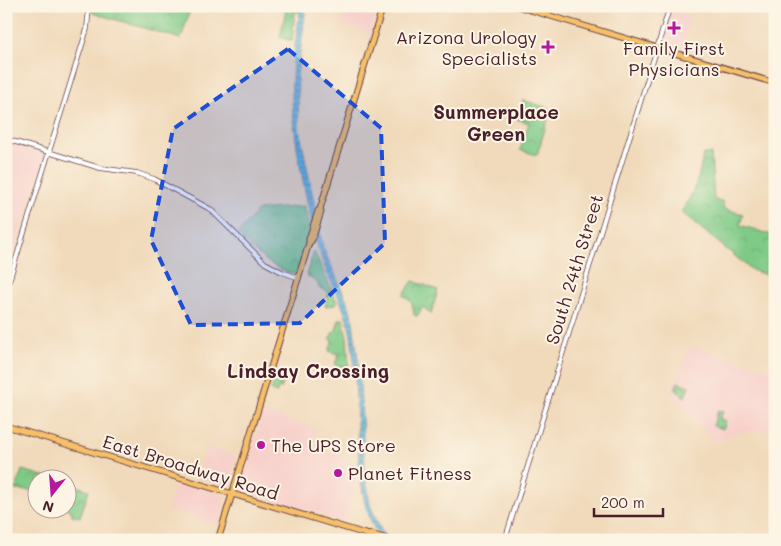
<svg xmlns="http://www.w3.org/2000/svg" width="781" height="546" viewBox="0 0 781 546" font-family="Mali,sans-serif">
<style>
.built{fill:#f7d0ca}
.park{fill:url(#park-crowns);stroke:#647459}
.pitch{fill:#7fca87;stroke:#647459}
.water{fill:url(#water-rules);stroke:#586e86}
.lines{fill:none;stroke-linecap:round;stroke-linejoin:round}
.minor-casing{stroke:#633b41;stroke-width:5.5}
.major-casing{stroke:#633b41;stroke-width:7}
.minor{stroke:#fff;stroke-width:4}
.major{stroke:#f6c06b;stroke-width:5}
.marked{fill:#1d4ed8;fill-opacity:0.2;stroke:#1d4ed8;stroke-width:4;stroke-dasharray:10 6;stroke-linejoin:round}
.poi-dot{fill:#b5179e;stroke:#fcf5e5;stroke-width:2}
.labels{text-anchor:middle;dominant-baseline:central;stroke-width:4;stroke-linejoin:round;paint-order:stroke}
.poi-label{font-size:18px;fill:#4a1f2b;stroke:#fcf5e5;text-anchor:start}
.street-label{font-size:18px;fill:#4a1f2b;stroke:#fcf5e5}
.neighbourhood-label{font-size:19px;font-weight:bold;fill:#4a1f2b;stroke:#fcf5e5}
</style>
<defs>
<pattern id="park-crowns" width="20" height="18" patternUnits="userSpaceOnUse" patternTransform="scale(1.25)"><rect width="20" height="18" fill="#7fca87"/><path d="M2 6a3 3 0 1 1 6 0M12 15a3 3 0 1 1 6 0" fill="none" stroke="#6fad75"/></pattern>
<pattern id="water-rules" width="6" height="5" patternUnits="userSpaceOnUse" patternTransform="scale(1.25)"><rect width="6" height="5" fill="#65bde2"/><path d="M0 2.5h6" fill="none" stroke="#5599b7"/></pattern>
</defs>
<rect width="100%" height="100%" fill="#fcf5e5"/>
<filter id="ink" filterUnits="userSpaceOnUse"><feTurbulence type="fractalNoise" baseFrequency=".02" numOctaves="2"/><feDisplacementMap in="SourceGraphic" scale="10" xChannelSelector="R" yChannelSelector="G"/><feConvolveMatrix kernelMatrix="1 2 1 2 8 2 1 2 1" color-interpolation-filters="sRGB"/></filter>
<filter id="wash" filterUnits="userSpaceOnUse"><feTurbulence type="fractalNoise" baseFrequency=".0096" numOctaves="4" result="noise"/><feDisplacementMap in="SourceGraphic" scale="20" xChannelSelector="R" yChannelSelector="G"/><feGaussianBlur stdDeviation="1.12" result="paint"/><feColorMatrix in="noise" values="0 0 0 0 0 0 0 0 0 0 0 0 0 0 0 0 0 1.4 0 .05"/><feComposite in="paint" operator="in"/></filter>
<g filter="url(#wash)">
<rect width="100%" height="100%" fill="#f1dabb"/>
<path class="built" d="M 346,6 L 378,6 L 371,34 L 340,24 Z
M 672,11 L 691,18 L 681,52 L 661,45 Z
M 6,142 L 45,155 L 6,280 Z
M 690,346 L 775,371 L 775,420 L 771,432 L 762,430 L 735,433 L 713,443 L 700,423 L 670,393 L 679,375 Z
M 262,412 L 317,429 L 312,445 L 313,448 L 347,458 L 347,461 L 355,461 L 356,482 L 344,524 L 318,513 L 297,509 L 239,489 Z
M 206,447 L 237,456 L 227,486 L 224,486 L 197,478 Z
M 177,481 L 226,496 L 219,525 L 168,510 Z"/>
<path class="park" d="M 92,6 L 191,6 L 181,39 L 93,13 Z
M 276,6 L 300,6 L 299,12 L 295,12 L 292,41 L 280,37 L 286,10 Z
M 523,100 L 551,109 L 537,155 L 520,150 L 529,123 L 517,119 Z
M 703,154 L 711,154 L 714,200 L 722,201 L 724,209 L 743,214 L 740,225 L 775,236 L 775,278 L 752,270 L 681,212 C 694,194 700,176 703,154 Z
M 304,206 L 310,229 L 297,272 L 295,274 C 271,269 254,251 238,234 L 258,210 Z
M 314,251 L 337,302 L 335,305 L 325,306 L 329,292 L 319,288 L 317,282 L 306,275 Z
M 413,281 L 438,290 L 431,314 L 423,307 L 417,316 L 414,315 L 412,303 L 403,295 Z
M 339,319 L 343,319 L 347,337 L 349,366 L 337,367 L 335,364 L 339,354 L 329,351 L 332,342 L 330,338 L 333,332 L 336,331 Z
M 276,375 L 283,377 L 281,389 L 278,388 L 277,393 L 271,391 Z
M 678,382 L 689,386 L 685,397 L 675,389 Z
M 22,470 L 51,478 L 38,478 L 37,491 L 15,490 Z
M 68,483 L 89,490 L 80,517 L 72,515 L 71,510 L 66,509 L 68,508 L 69,499 L 68,497 Z"/>
<path class="pitch" d="M 718,410 L 723,411 L 720,419 L 726,421 L 723,429 L 713,426 Z"/>
<path class="water" d="M 301,6 L 306,6 L 297,75 L 299,128 L 323,248 L 349,306 L 353,322 L 359,367 L 365,475 L 370,505 L 383,535 L 377,533 C 361,505 360,473 358,441 C 356,406 356,370 351,335 C 345,301 328,281 319,250 C 313,232 310,213 306,195 C 299,161 293,128 292,93 C 291,64 297,35 301,6 Z"/>
</g>
<g filter="url(#ink)">
<g class="lines">
<g class="minor-casing">
<path id="minor" d="M 6,139 L 100,168 L 137,173 L 154,179 L 210,209 L 265,263 L 282,272 L 299,278
M 6,291 L 87,29 L 89,6
M 505,540 L 670,6"/>
</g>
<g class="major-casing">
<path id="major" d="M 517,6 L 775,83
M 309,243 L 312,240 L 321,212 L 320,209 L 383,6
M 6,426 L 369,535 L 371,534 L 390,540
M 218,540 L 309,243 L 309,239 L 318,211 L 320,209"/>
</g>
<use href="#minor" class="minor"/>
<use href="#major" class="major"/>
</g>
</g>
<path class="marked" d="M 288,49 L 381,128 L 385,243 L 300,323 L 191,325 L 151,240 L 173,129 Z"/>
<g class="poi-dot">
<path d="M671.5 20.5h5v5h5v5h-5v5h-5v-5h-5v-5h5z"/>
<path d="M545.5 39.5h5v5h5v5h-5v5h-5v-5h-5v-5h5z"/>
<circle cx="261" cy="445" r="5"/>
<circle cx="338" cy="473" r="5"/>
</g>
<g class="labels">
<g class="poi-label">
<text x="537" y="37" text-anchor="end">Arizona Urology<tspan x="537" dy="21">Specialists</tspan></text>
<text x="674" y="48" text-anchor="middle">Family First<tspan x="674" dy="21">Physicians</tspan></text>
<text x="271" y="445">The UPS Store</text>
<text x="348" y="473">Planet Fitness</text>
</g>
<g class="street-label">
<text transform="translate(574 269) rotate(-73)">South 24th Street</text>
<text transform="translate(191 467) rotate(17)">East Broadway Road</text>
</g>
<g class="neighbourhood-label">
<text x="496" y="111">Summerplace<tspan x="496" dy="22">Green</tspan></text>
<text x="308" y="370">Lindsay Crossing</text>
</g>
</g>
<rect width="781" height="546" fill="none" stroke="#fcf5e5" stroke-width="25"/>
<g transform="translate(52 494) rotate(197)"><circle r="24" fill="#fcf5e5" stroke="#b59f9b"/>
<path d="M0-4L9 19L0 12L-9 19Z" fill="#b5179e"/>
<text y="-8" font-size="14" font-weight="bold" text-anchor="middle" fill="#4a1f2b">N</text>
</g>
<path d="M594 508v8h69v-8" fill="none" stroke="#4a1f2b" stroke-width="2.5"/>
<text x="601" y="508" font-size="15" fill="#4a1f2b" stroke="#fcf5e5" stroke-width="4" paint-order="stroke">200 m</text>
</svg>
